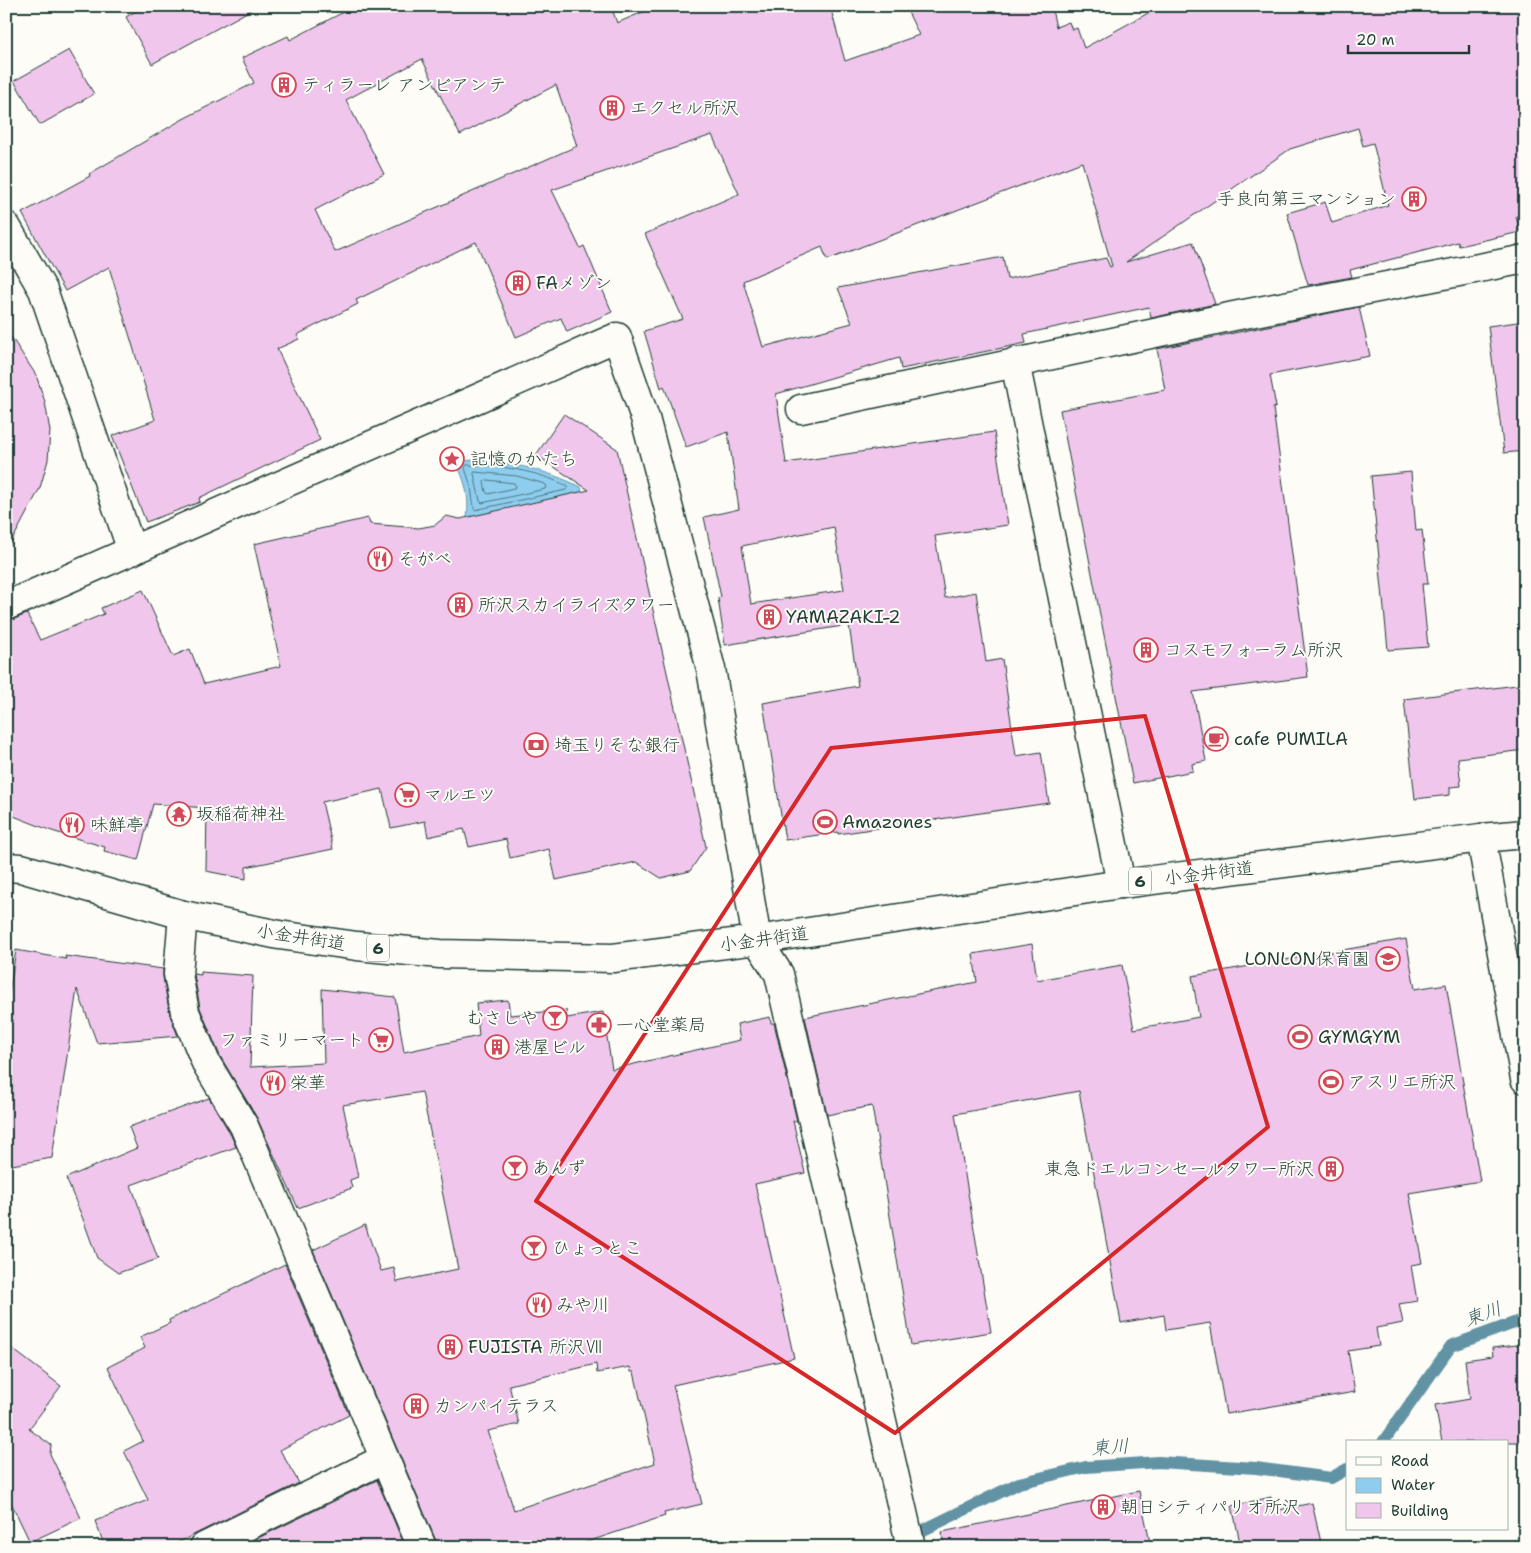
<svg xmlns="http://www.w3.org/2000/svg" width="1531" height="1553" viewBox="0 0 1531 1553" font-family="'Shantell Sans','Klee One',sans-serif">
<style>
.water{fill:#8fcdef;stroke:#6293a4}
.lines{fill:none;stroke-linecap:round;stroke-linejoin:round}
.shore{stroke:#4c777f;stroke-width:1}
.stream{stroke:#6293a4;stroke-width:12}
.building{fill:#f1c6ed;stroke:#1f3d34;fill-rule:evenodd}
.minor-casing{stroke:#1f3d34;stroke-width:31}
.major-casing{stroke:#1f3d34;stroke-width:31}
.minor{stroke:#fdfcf7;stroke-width:28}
.major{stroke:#fdfcf7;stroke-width:28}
.marked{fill:none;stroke:#d62828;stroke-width:4;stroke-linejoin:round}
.labels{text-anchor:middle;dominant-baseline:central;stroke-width:4;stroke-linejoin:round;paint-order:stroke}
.shield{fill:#fdfcf7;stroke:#62766e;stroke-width:1}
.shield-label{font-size:16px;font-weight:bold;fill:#1f3d34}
.poi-label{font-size:18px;fill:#1f3d34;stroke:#fdfcf7;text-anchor:start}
.street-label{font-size:18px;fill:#1f3d34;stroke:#fdfcf7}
.water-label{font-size:19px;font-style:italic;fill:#3b6163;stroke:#fdfcf7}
</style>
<rect width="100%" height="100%" fill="#fdfcf7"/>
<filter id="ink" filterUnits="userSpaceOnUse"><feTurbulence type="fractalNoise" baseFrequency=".02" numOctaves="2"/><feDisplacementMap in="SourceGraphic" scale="10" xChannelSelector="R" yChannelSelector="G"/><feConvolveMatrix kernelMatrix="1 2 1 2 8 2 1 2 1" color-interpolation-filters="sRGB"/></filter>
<g filter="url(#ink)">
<path class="water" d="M 476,460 C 515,463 546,470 581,487 L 582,492 L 467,518 C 470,497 465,479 455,461 Z"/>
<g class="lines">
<path class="shore" d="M 467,465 C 501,465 537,471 567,486 L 568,488 L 566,490 L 475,510 L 474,508 L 471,487 L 465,468 Z
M 475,472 L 517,476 L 545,484 L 547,487 L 545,489 L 482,503 L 480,501 L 474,474 Z
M 487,480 L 514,483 L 516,486 L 514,488 L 488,494 L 486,492 L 484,482 Z"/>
<path class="stream" d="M 1383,1442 L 1451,1346 L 1525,1319
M 889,1547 L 1019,1483 L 1086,1467 L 1158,1462 L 1256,1468 L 1331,1478 L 1347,1469"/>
</g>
<path class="building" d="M 144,6 L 258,6 L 152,64 L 126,17 Z
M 355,6 L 611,6 L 617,23 L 657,6 L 830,6 L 845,61 L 919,35 L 905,6 L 1051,6 L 1056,27 L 1069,22 L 1072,30 L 1077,28 L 1084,48 L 1161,6 L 1525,6 L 1525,214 L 1516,216 L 1520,232 L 1459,246 L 1458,242 L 1350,270 L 1352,277 L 1308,285 L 1287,213 L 1325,202 L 1332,223 L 1388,205 L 1373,143 L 1363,146 L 1358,128 L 1290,149 L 1126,262 L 1193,242 L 1215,304 L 1151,318 L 1149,307 L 1024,334 L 1026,343 L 901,369 L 899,358 L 776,394 L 786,463 L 994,432 L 1008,525 L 935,536 L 945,598 L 976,592 L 986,662 L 1002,659 L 1016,756 L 1041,752 L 1049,803 L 838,834 L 838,832 L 785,840 L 763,703 L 858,686 L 849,625 L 725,645 L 718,598 L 721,597 L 704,517 L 739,509 L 728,432 L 686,447 L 664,386 L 661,388 L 644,331 L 683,319 L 645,234 L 739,194 L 712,135 L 552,190 L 580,248 L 584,246 L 612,312 L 567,332 L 561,318 L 516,337 L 476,242 L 356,300 L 358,304 L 297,335 L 299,339 L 277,349 L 320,440 L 199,498 L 200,502 L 146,522 L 112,436 L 155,420 L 109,267 L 65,291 L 22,213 L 90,176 L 89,174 L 183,119 L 254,83 L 242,58 L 288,36 L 290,40 ZM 422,59 L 460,135 L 556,85 L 577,146 L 335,252 L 315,210 L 384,174 L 346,100 ZM 1082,162 L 1112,266 L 1110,267 L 1106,258 L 1007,279 L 1003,257 L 838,288 L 852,323 L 763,347 L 743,281 L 822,247 L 827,260 ZM 834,527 L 844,590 L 751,604 L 742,546 Z
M 69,50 L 94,94 L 40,125 L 14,81 Z
M 1359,307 L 1370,356 L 1270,375 L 1276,407 L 1273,408 L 1308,677 L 1193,692 L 1206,761 L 1192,764 L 1193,771 L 1133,783 L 1060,410 L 1165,390 L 1157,349 Z
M 1525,321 L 1525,451 L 1504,453 L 1488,326 Z
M 6,329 L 36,375 L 45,402 L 50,431 L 48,460 L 40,488 L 6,552 Z
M 564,414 L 617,449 L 706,847 L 690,871 L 661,878 L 636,862 L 556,880 L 549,849 L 510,858 L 506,839 L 469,847 L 464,829 L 428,837 L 425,821 L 391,828 L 382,789 L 322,802 L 333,849 L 246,867 L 246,879 L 206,871 L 207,808 L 153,804 L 138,860 L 104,851 L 105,847 L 52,831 L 6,813 L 6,621 L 12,620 L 27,614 L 40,640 L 104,614 L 101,608 L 143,590 L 173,656 L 190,649 L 204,684 L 281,666 L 254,544 L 368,518 L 370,524 L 419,528 L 435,525 L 446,516 L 460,519 L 589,490 L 536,455 Z
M 1411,472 L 1416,531 L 1422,530 L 1428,584 L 1422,584 L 1428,647 L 1388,650 L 1371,476 Z
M 1525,684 L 1525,750 L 1458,758 L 1461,786 L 1450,787 L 1450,795 L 1415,799 L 1404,699 Z
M 1406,939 L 1415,989 L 1446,984 L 1480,1181 L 1409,1193 L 1422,1263 L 1411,1265 L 1417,1301 L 1399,1304 L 1403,1323 L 1376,1328 L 1379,1346 L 1348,1351 L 1355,1392 L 1226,1414 L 1210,1323 L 1166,1330 L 1164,1315 L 1121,1323 L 1079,1091 L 955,1114 L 991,1332 L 911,1345 L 872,1106 L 827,1115 L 805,1017 L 977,982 L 973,954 L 1032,944 L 1037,980 L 1122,965 L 1134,1029 L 1199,1017 L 1192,976 Z
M 16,950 L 66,959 L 65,956 L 163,969 L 163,977 L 170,1015 L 178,1036 L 97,1043 L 77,989 L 52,1158 L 6,1166 L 6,1013 Z
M 201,972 L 253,976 L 250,1067 L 324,1063 L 322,989 L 395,997 L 404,1052 L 479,1036 L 476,1003 L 508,1000 L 510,1015 L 566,1010 L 567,1018 L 603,1012 L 612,1069 L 740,1040 L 737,1024 L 770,1017 L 771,1023 L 774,1023 L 797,1121 L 793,1121 L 805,1173 L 755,1184 L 794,1358 L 673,1385 L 702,1504 L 664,1513 L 665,1516 L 572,1547 L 437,1547 L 436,1541 L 313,1250 L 365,1225 L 381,1271 L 394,1268 L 397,1282 L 458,1269 L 422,1092 L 343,1105 L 358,1177 L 350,1180 L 352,1188 L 298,1208 L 257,1118 L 220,1056 L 200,1008 L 194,974 L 201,975 ZM 596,1364 L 597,1373 L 630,1367 L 631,1372 L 634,1372 L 655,1463 L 514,1510 L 488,1431 L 519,1424 L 509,1385 Z
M 209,1098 L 230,1133 L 236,1147 L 131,1185 L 158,1259 L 118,1273 L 97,1258 L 83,1219 L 66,1178 L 137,1148 L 129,1127 Z
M 285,1264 L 349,1415 L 280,1450 L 299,1483 L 169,1547 L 105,1547 L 95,1521 L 148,1500 L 124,1451 L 143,1441 L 108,1367 L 145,1348 L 140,1337 L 170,1323 L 169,1320 Z
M 6,1344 L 61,1386 L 29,1429 L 51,1445 L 50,1454 L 81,1518 L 30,1542 L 6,1492 Z
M 1525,1344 L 1525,1442 L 1442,1442 L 1435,1405 L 1470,1399 L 1465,1360 L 1493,1356 L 1492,1348 Z
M 377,1480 L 405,1547 L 248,1547 L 246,1544 Z
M 1139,1491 L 1151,1547 L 944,1547 L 942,1532 Z
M 1271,1497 L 1274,1511 L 1312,1503 L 1322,1547 L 1241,1547 L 1232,1506 Z"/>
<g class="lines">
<g class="minor-casing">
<path id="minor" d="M 6,226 L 43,290 L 132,551
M 1015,362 L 1121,884
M 801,409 L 1234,316 L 1525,259
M 6,606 L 617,337 L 645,418 L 711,669 L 757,940 L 779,974 L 911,1547
M 1481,838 L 1525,1079
M 183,915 L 178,974 L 185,1012 L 206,1063 L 244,1126 L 422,1547
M 204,1547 L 384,1459"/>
</g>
<g class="major-casing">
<path id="major" d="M 6,867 L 21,868 L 183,915 L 279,935 L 357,946 L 440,954 L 613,958 L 757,940 L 1121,884 L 1481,838 L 1525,834"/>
</g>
<use href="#minor" class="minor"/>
<use href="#major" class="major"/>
</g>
</g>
<path class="marked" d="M 1145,716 L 1268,1127 L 895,1433 L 536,1201 L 831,748 Z"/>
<defs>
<g id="building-ring" transform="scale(1.25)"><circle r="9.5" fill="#fdfcf7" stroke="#d1495b" stroke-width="1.5"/><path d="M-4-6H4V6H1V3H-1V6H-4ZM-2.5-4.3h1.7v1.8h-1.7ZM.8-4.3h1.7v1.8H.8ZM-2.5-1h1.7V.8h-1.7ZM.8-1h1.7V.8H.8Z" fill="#d1495b"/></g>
<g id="sight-ring" transform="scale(1.25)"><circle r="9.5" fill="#fdfcf7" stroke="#d1495b" stroke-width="1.5"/><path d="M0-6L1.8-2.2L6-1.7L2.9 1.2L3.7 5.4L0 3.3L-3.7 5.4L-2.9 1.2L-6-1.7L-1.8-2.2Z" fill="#d1495b"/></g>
<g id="restaurant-ring" transform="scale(1.25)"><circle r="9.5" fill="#fdfcf7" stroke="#d1495b" stroke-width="1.5"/><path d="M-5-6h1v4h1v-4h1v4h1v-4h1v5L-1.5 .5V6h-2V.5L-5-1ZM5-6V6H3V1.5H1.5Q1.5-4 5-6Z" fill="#d1495b"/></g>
<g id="cafe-ring" transform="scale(1.25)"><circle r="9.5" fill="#fdfcf7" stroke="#d1495b" stroke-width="1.5"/><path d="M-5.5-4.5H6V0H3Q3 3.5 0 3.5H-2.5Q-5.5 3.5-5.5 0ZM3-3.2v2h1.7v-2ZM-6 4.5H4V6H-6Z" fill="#d1495b"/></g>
<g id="bank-ring" transform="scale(1.25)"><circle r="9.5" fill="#fdfcf7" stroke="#d1495b" stroke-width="1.5"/><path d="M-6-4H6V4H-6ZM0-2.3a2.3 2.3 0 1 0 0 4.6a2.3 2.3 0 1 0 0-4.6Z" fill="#d1495b"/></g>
<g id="supermarket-ring" transform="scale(1.25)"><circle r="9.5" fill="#fdfcf7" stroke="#d1495b" stroke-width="1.5"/><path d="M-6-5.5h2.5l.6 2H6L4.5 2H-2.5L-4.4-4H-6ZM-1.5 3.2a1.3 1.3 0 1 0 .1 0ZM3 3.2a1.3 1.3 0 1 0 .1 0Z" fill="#d1495b"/></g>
<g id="temple-ring" transform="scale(1.25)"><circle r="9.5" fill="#fdfcf7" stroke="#d1495b" stroke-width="1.5"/><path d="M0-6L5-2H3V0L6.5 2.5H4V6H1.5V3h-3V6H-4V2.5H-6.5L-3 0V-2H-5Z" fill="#d1495b"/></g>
<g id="stadium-ring" transform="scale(1.25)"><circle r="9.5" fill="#fdfcf7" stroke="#d1495b" stroke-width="1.5"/><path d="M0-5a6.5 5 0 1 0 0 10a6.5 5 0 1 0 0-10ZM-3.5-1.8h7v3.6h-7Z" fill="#d1495b"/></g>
<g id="school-ring" transform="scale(1.25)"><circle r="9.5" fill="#fdfcf7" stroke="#d1495b" stroke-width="1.5"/><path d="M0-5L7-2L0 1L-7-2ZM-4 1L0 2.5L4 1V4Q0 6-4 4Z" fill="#d1495b"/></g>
<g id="bar-ring" transform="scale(1.25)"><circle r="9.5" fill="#fdfcf7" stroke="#d1495b" stroke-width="1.5"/><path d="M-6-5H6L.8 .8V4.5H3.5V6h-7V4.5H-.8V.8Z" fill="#d1495b"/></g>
<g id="pharmacy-ring" transform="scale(1.25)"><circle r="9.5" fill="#fdfcf7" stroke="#d1495b" stroke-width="1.5"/><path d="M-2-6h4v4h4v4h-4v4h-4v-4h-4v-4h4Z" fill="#d1495b"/></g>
</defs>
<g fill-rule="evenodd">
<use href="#building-ring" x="284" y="85"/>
<use href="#building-ring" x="612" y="108"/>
<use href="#building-ring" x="1414" y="199"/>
<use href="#building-ring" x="518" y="283"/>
<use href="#sight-ring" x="452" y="459"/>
<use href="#restaurant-ring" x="380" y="559"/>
<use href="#building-ring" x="460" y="605"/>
<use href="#building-ring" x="769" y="617"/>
<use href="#building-ring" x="1146" y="650"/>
<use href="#cafe-ring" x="1216" y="739"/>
<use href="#bank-ring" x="536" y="745"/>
<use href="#supermarket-ring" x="407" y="795"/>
<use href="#temple-ring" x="179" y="814"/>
<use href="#stadium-ring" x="825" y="822"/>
<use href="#restaurant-ring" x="72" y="825"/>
<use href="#school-ring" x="1388" y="959"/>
<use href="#bar-ring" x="555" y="1018"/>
<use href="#pharmacy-ring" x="599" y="1025"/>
<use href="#stadium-ring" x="1300" y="1037"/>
<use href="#supermarket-ring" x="381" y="1040"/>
<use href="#building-ring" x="497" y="1047"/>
<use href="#stadium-ring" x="1331" y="1082"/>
<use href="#restaurant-ring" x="273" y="1083"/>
<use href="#bar-ring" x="515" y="1168"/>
<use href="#building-ring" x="1331" y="1169"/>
<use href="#bar-ring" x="534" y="1248"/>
<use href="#restaurant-ring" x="539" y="1305"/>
<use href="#building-ring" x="450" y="1347"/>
<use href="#building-ring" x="416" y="1406"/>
<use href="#building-ring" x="1103" y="1507"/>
</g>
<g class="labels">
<g class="shield">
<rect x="1129" y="867.5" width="22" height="27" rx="4"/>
<rect x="367" y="934.5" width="22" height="27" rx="4"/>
</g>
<g class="shield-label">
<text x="1140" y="881">6</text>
<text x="378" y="948">6</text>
</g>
<g class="poi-label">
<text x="302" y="85">ティラーレ アンビアンテ</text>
<text x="630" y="108">エクセル所沢</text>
<text x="1396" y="199" text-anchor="end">手良向第三マンション</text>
<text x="536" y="283">FAメゾン</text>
<text x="470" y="459">記憶のかたち</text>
<text x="398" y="559">そがべ</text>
<text x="478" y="605">所沢スカイライズタワー</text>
<text x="786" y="617">YAMAZAKI-2</text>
<text x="1164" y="650">コスモフォーラム所沢</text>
<text x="1234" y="739">cafe PUMILA</text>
<text x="554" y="745">埼玉りそな銀行</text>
<text x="424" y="795">マルエツ</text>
<text x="196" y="814">坂稲荷神社</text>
<text x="842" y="822">Amazones</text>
<text x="90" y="825">味鮮亭</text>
<text x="1370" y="959" text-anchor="end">LONLON保育園</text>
<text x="538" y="1018" text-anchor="end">むさしや</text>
<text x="616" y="1025">一心堂薬局</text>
<text x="1318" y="1037">GYMGYM</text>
<text x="364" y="1040" text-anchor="end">ファミリーマート</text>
<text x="514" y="1047">港屋ビル</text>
<text x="1348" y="1082">アスリエ所沢</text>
<text x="290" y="1083">栄華</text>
<text x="532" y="1168">あんず</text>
<text x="1314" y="1169" text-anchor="end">東急ドエルコンセールタワー所沢</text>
<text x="552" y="1248">ひょっとこ</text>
<text x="556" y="1305">みや川</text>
<text x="468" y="1347">FUJISTA 所沢Ⅶ</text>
<text x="434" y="1406">カンパイテラス</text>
<text x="1120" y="1507">朝日シティパリオ所沢</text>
</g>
<g class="street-label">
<text transform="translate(1209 873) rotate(-7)">小金井街道</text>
<text transform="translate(301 937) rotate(9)">小金井街道</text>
<text transform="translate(764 939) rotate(-8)">小金井街道</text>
</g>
<g class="water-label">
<text transform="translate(1483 1314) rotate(-20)">東川</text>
<text transform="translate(1110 1447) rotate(-4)">東川</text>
</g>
</g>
<rect width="1531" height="1553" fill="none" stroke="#fdfcf7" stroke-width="25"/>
<rect x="12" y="12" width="1506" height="1528" fill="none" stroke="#1f3d34" stroke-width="2" filter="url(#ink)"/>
<rect x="1346" y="1440" width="162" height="90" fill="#fdfcf7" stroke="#a4b0a9"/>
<rect x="1356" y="1457" width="25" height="8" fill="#fdfcf7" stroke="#a4b0a9"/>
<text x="1391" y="1466" font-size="15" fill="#1f3d34">Road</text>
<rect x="1356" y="1478" width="25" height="15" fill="#8fcdef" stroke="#a4b0a9"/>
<text x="1391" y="1490" font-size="15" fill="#1f3d34">Water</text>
<rect x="1356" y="1503" width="25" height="15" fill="#f1c6ed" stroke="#a4b0a9"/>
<text x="1391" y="1516" font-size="15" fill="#1f3d34">Building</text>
<path d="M1348 45v8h121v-8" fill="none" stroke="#1f3d34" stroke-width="2.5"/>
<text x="1356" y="45" font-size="15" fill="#1f3d34" stroke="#fdfcf7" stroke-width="4" paint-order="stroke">20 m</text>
</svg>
